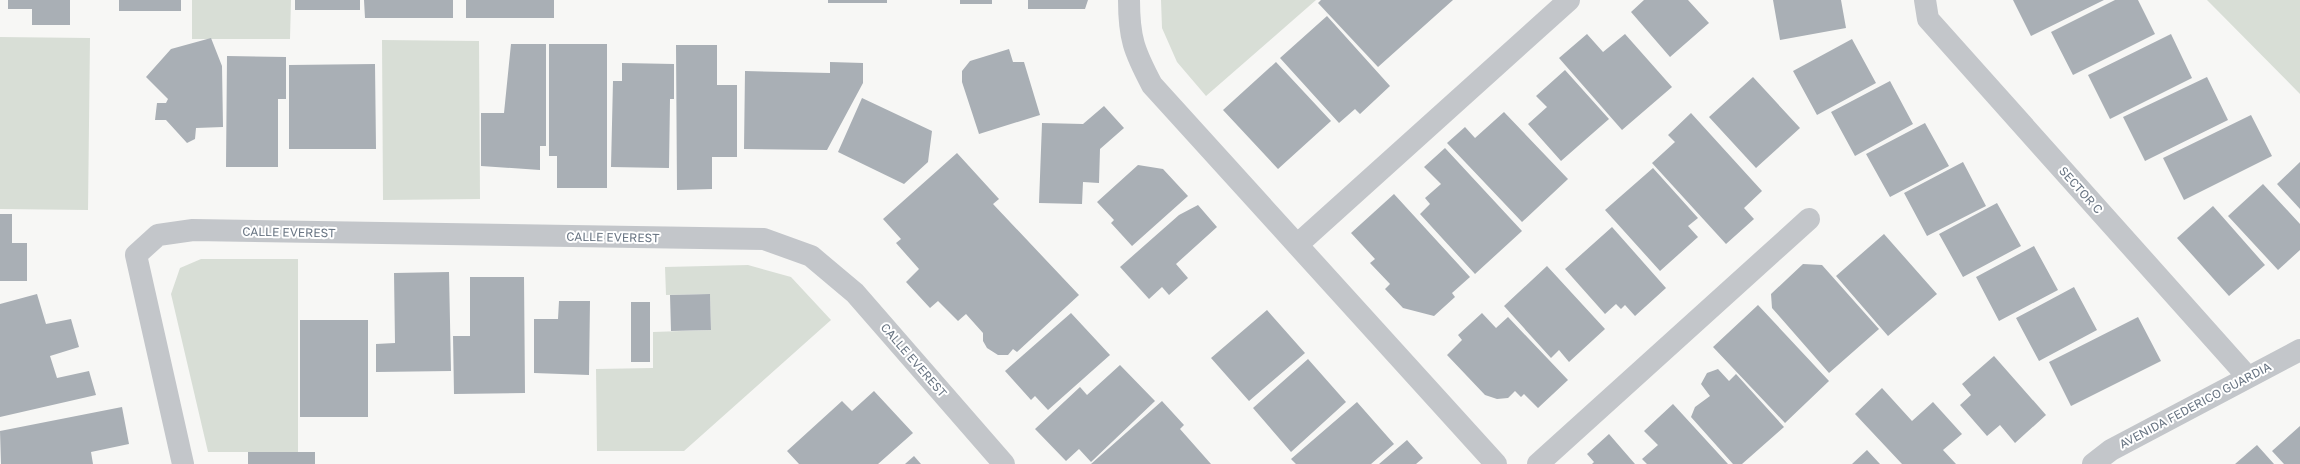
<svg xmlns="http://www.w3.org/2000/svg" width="2300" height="464" viewBox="0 0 2300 464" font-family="'Golos Text',sans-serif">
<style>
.green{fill:#d8ded6}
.building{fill:#a9afb5}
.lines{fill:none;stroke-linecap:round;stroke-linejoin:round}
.minor{stroke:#c3c6ca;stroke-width:22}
.tertiary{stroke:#c3c6ca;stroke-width:22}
.labels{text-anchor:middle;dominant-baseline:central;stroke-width:4;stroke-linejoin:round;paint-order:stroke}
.street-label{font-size:12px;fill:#697583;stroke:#fff}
</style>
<rect width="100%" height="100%" fill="#f7f7f5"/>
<path class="green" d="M 192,0 L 291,0 L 290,39 L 192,39 Z
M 1161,0 L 1316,0 L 1206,96 L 1177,62 L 1162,28 Z
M 2207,0 L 2300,0 L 2300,94 Z
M 0,37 L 90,38 L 88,210 L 0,209 Z
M 382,40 L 479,41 L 480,199 L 383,200 Z
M 201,259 L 298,259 L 298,452 L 208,452 L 171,294 L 180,268 Z
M 748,265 L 791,277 L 831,320 L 684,451 L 597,451 L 596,369 L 653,368 L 653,332 L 711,330 L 710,294 L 666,295 L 665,267 Z"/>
<path class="building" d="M 8,0 L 70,0 L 70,25 L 32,25 L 32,9 L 8,9 Z
M 119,0 L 181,0 L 181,11 L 119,11 Z
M 295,0 L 360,0 L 360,10 L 295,10 Z
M 364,0 L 453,0 L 453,18 L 365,18 Z
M 466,0 L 554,0 L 554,18 L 466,18 Z
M 828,0 L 887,0 L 887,3 L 828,3 Z
M 960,0 L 992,0 L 992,4 L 960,4 Z
M 1028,0 L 1088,0 L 1085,9 L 1028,9 Z
M 1321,0 L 1453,0 L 1378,67 L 1318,3 Z
M 1644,0 L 1688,0 L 1709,23 L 1670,57 L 1631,12 Z
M 1773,0 L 1841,0 L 1846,28 L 1780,40 Z
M 2013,0 L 2104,0 L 2031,36 Z
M 2115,0 L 2138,0 L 2155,34 L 2073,75 L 2051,32 Z
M 1327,16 L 1390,86 L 1360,114 L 1355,109 L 1339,123 L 1280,58 Z
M 1587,34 L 1603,52 L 1625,34 L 1672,87 L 1622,130 L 1559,58 Z
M 2171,34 L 2192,78 L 2110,119 L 2088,75 Z
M 211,38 L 222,66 L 223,127 L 196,128 L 195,139 L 187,143 L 166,120 L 155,120 L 157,103 L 166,103 L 168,99 L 146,77 L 171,49 Z
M 1852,39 L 1876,83 L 1817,115 L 1793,71 Z
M 511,44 L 546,44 L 546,146 L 540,146 L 540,170 L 481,166 L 481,113 L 504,113 Z
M 549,44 L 607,44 L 607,188 L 557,188 L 557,156 L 549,156 Z
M 676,45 L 717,45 L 717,85 L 737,85 L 737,157 L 712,157 L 712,189 L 677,190 Z
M 1009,49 L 1013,62 L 1024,62 L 1040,115 L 979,134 L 962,82 L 962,71 L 970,61 Z
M 227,56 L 286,57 L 286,99 L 278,99 L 278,167 L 226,167 Z
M 830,62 L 863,63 L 863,83 L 827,150 L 744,149 L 745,71 L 830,73 Z
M 1276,62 L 1331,121 L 1278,169 L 1223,110 Z
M 622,63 L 674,64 L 674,99 L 670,99 L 669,168 L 611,167 L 613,81 L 622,81 Z
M 375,64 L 376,149 L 289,149 L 289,65 Z
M 1565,70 L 1609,119 L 1561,161 L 1528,124 L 1547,107 L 1536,96 Z
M 1753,77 L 1800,128 L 1756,168 L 1709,117 Z
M 2207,77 L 2228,120 L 2145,161 L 2123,117 Z
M 1890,81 L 1913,124 L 1855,156 L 1831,112 Z
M 862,98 L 932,131 L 928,162 L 904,184 L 838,152 Z
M 1104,106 L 1124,128 L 1100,149 L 1099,183 L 1083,182 L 1082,204 L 1039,203 L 1042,123 L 1083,124 Z
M 1504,112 L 1568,179 L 1522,222 L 1447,143 L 1465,127 L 1475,138 Z
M 1691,113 L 1762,191 L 1744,208 L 1754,219 L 1726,244 L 1652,163 L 1675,142 L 1668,135 Z
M 2251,115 L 2272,156 L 2184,200 L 2163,158 Z
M 1925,123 L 1949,166 L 1890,197 L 1866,154 Z
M 1445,148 L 1522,231 L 1475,274 L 1420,214 L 1430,204 L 1425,198 L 1441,184 L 1424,167 Z
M 957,153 L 999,199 L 993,204 L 1079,295 L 1017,352 L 1013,349 L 1008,355 L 998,355 L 987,348 L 983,341 L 983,333 L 966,314 L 958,321 L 938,301 L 930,308 L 906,282 L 919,269 L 896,243 L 901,239 L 883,219 Z
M 1963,162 L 1986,206 L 1927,236 L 1904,193 Z
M 2300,162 L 2300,209 L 2277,184 Z
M 1138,165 L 1163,169 L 1188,196 L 1132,246 L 1111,223 L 1114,220 L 1097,202 Z
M 1653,168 L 1698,218 L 1688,226 L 1698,237 L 1660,271 L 1605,210 Z
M 2263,184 L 2300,224 L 2300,250 L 2278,270 L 2228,216 Z
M 1394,194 L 1470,277 L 1452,293 L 1455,297 L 1434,316 L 1403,308 L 1385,289 L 1390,284 L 1370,263 L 1375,259 L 1351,233 Z
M 1997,203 L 2021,246 L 1963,277 L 1939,234 Z
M 1198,205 L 1217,227 L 1176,264 L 1188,278 L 1169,295 L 1162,287 L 1149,299 L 1120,267 L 1179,215 Z
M 2213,206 L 2265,265 L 2229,296 L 2177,238 Z
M 0,214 L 12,214 L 12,243 L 27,243 L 27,281 L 0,281 Z
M 1612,227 L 1666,288 L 1635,316 L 1625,305 L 1621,309 L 1616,304 L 1605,314 L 1565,269 Z
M 1884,234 L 1937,294 L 1888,336 L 1836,276 Z
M 2034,246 L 2058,290 L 1999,321 L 1976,277 Z
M 1803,264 L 1822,265 L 1879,329 L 1829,373 L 1772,308 L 1771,294 Z
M 1547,266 L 1605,329 L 1569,362 L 1559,350 L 1551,358 L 1504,306 Z
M 449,272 L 451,371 L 376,372 L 376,344 L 395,343 L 394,273 Z
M 470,277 L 524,277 L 525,393 L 454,394 L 453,336 L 470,336 Z
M 2074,287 L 2097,330 L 2039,361 L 2016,318 Z
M 37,294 L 46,324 L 71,319 L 79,347 L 50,356 L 57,378 L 89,371 L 96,395 L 0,417 L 0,304 Z
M 710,294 L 711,330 L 671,331 L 670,295 Z
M 559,301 L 590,301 L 589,375 L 534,373 L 534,319 L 558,319 Z
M 631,302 L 650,302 L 650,362 L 631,362 Z
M 1758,305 L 1829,381 L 1785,423 L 1713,347 Z
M 1267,310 L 1305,353 L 1249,401 L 1211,358 Z
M 1071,313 L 1110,355 L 1048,410 L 1035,396 L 1031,400 L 1005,371 Z
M 1482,313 L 1496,328 L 1508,317 L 1568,380 L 1538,408 L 1524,394 L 1521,397 L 1515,391 L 1508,398 L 1497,399 L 1485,395 L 1447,355 L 1462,340 L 1458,335 Z
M 2138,317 L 2161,361 L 2071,406 L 2049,362 Z
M 300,320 L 368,320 L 368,417 L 300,417 Z
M 1994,356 L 2046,415 L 2015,443 L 2000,425 L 1987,436 L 1960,405 L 1971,395 L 1962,384 Z
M 1308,359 L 1346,402 L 1291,452 L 1253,408 Z
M 1120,365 L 1155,401 L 1091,462 L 1079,449 L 1066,461 L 1035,429 L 1080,387 L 1087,395 Z
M 1718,369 L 1729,381 L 1736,374 L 1784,427 L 1742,464 L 1733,464 L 1691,417 L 1695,407 L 1710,396 L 1701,384 L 1707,373 Z
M 1882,388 L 1912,421 L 1933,402 L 1962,434 L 1943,450 L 1956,464 L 1902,464 L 1855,414 Z
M 874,391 L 913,433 L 878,464 L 799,464 L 787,451 L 842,401 L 852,411 Z
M 1162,401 L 1184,425 L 1180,429 L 1211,464 L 1091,464 Z
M 1357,402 L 1394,444 L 1371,464 L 1296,464 L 1291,459 Z
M 1673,404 L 1728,464 L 1647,464 L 1642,459 L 1658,445 L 1644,431 Z
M 122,407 L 129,444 L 91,452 L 93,464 L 1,464 L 0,431 Z
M 2300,426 L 2300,464 L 2284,464 L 2272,451 Z
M 1609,434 L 1635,464 L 1592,464 L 1594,462 L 1587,454 Z
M 1407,440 L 1423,458 L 1416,464 L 1379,464 Z
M 2257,445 L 2274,464 L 2235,464 Z
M 1867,450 L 1880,464 L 1852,464 Z
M 248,452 L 315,452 L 315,464 L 248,464 Z
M 914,456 L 921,464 L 905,464 Z"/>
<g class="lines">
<path class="minor" d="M 1129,0 C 1129,38 1134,51 1152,85 L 1496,464
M 1925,0 L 1928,19 L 2247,376
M 1297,245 L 1569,0
M 183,464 L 136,255 L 158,235 L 193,230 L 764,239 L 811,256 L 855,293 L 1004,464
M 1538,464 L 1809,219"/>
<path class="tertiary" d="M 2093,464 L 2111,450 L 2300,350"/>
</g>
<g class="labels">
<g class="street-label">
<text transform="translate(2081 190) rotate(48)">SECTOR C</text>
<text transform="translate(289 232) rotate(1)">CALLE EVEREST</text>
<text transform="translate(613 237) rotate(1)">CALLE EVEREST</text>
<text transform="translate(914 360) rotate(49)">CALLE EVEREST</text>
<text transform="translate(2195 405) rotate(-28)">AVENIDA FEDERICO GUARDIA</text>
</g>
</g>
</svg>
